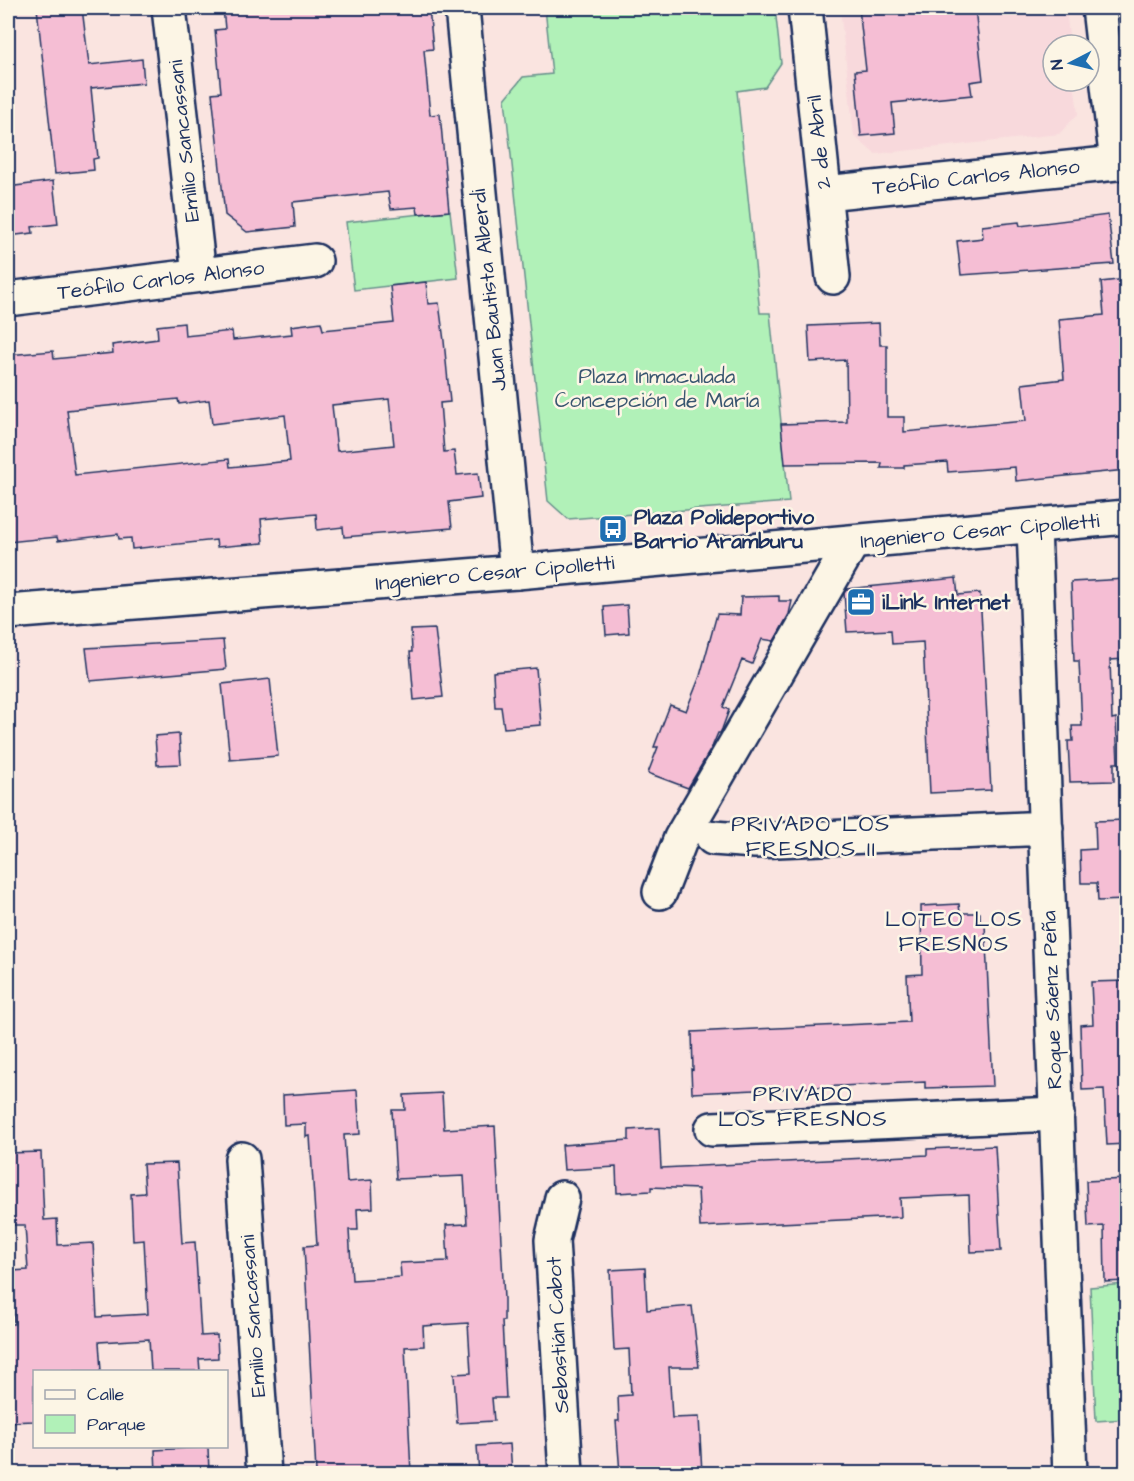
<svg xmlns="http://www.w3.org/2000/svg" width="1134" height="1481" viewBox="0 0 1134 1481" font-family="'Architects Daughter',sans-serif">
<style>
.built{fill:#f8d9dc}
.green{fill:#b1f1b8;stroke:#66908b;stroke-width:1.5}
.building{fill:#f5bed4;stroke:#1b2f5e;stroke-width:1.5;fill-rule:evenodd}
.lines{fill:none;stroke-linecap:round;stroke-linejoin:round}
.street-casing{stroke:#1b2f5e;stroke-width:38}
.secondary-casing{stroke:#1b2f5e;stroke-width:38}
.street{stroke:#fcf5e5;stroke-width:33}
.secondary{stroke:#fcf5e5;stroke-width:33}
.labels{text-anchor:middle;dominant-baseline:central;stroke-width:5;stroke-linejoin:round;paint-order:stroke}
.street-label{font-size:21px;fill:#1b2f5e;stroke:#fcf5e5}
.park-label{font-size:21px;fill:#395670;stroke:#fcf5e5}
.poi-label{font-size:21px;font-weight:bold;fill:#1b2f5e;stroke:#fcf5e5;text-anchor:start}
.neighbourhood-label{font-size:22px;letter-spacing:1.5px;fill:#1b2f5e;stroke:#fcf5e5}
</style>
<rect width="100%" height="100%" fill="#fae4e0"/>
<filter id="ink" filterUnits="userSpaceOnUse"><feTurbulence type="fractalNoise" baseFrequency=".0167" numOctaves="2"/><feDisplacementMap in="SourceGraphic" scale="12" xChannelSelector="R" yChannelSelector="G"/><feConvolveMatrix kernelMatrix="1 2 1 2 8 2 1 2 1" color-interpolation-filters="sRGB"/></filter>
<g filter="url(#ink)">
<path class="built" d="M 840,8 L 1066,8 L 1070,45 L 1053,45 L 1053,81 L 1074,81 L 1078,114 L 1059,134 L 875,154 L 854,136 Z"/>
<path class="green" d="M 545,8 L 775,8 L 781,63 L 765,87 L 737,91 L 760,313 L 770,313 L 789,502 L 568,519 L 548,501 L 505,99 L 523,77 L 552,74 Z
M 450,211 L 458,278 L 354,290 L 346,222 Z
M 1126,1284 L 1126,1419 L 1096,1421 L 1090,1287 Z"/>
<path class="building" d="M 37,8 L 82,8 L 89,65 L 142,59 L 144,83 L 91,88 L 98,158 L 93,159 L 94,170 L 55,174 Z
M 223,8 L 429,8 L 433,49 L 424,50 L 430,115 L 440,114 L 449,211 L 418,214 L 417,207 L 391,209 L 388,192 L 293,202 L 295,227 L 247,232 L 225,215 L 212,93 L 221,92 L 215,30 L 225,29 Z
M 859,8 L 975,8 L 983,80 L 970,82 L 972,95 L 892,103 L 895,133 L 861,136 L 855,71 L 866,70 Z
M 53,181 L 58,224 L 32,227 L 33,233 L 8,236 L 8,187 Z
M 1108,215 L 1114,264 L 961,275 L 957,241 L 983,238 L 982,226 L 1019,222 L 1020,226 Z
M 1126,279 L 1126,470 L 1016,481 L 1015,467 L 948,472 L 947,462 L 904,465 L 904,468 L 881,468 L 882,463 L 785,464 L 781,424 L 847,422 L 846,360 L 810,362 L 808,326 L 879,323 L 880,345 L 887,345 L 887,417 L 904,417 L 904,432 L 1026,421 L 1022,384 L 1064,379 L 1059,319 L 1104,315 L 1101,282 Z
M 426,282 L 428,304 L 439,303 L 444,341 L 450,402 L 440,403 L 444,452 L 454,451 L 457,475 L 478,473 L 481,498 L 449,502 L 452,528 L 344,537 L 343,527 L 317,530 L 316,514 L 261,519 L 263,543 L 217,547 L 216,540 L 132,549 L 131,538 L 119,539 L 118,534 L 58,541 L 57,537 L 8,542 L 8,355 L 53,351 L 54,359 L 113,353 L 112,345 L 158,339 L 157,326 L 184,323 L 185,336 L 232,331 L 233,340 L 292,334 L 291,326 L 321,322 L 323,330 L 394,323 L 390,286 ZM 178,399 L 179,404 L 209,400 L 212,424 L 285,415 L 290,461 L 230,467 L 229,459 L 75,475 L 67,410 ZM 389,399 L 394,445 L 337,451 L 332,405 Z
M 956,578 L 958,595 L 980,593 L 991,790 L 930,793 L 923,642 L 892,644 L 891,630 L 847,632 L 844,593 L 847,589 Z
M 1126,579 L 1126,659 L 1110,660 L 1112,719 L 1116,718 L 1118,763 L 1114,763 L 1114,781 L 1070,782 L 1068,741 L 1073,741 L 1072,726 L 1082,726 L 1079,661 L 1074,661 L 1071,582 Z
M 779,596 L 779,601 L 792,601 L 789,614 L 774,641 L 762,639 L 752,664 L 742,660 L 723,707 L 729,710 L 722,729 L 720,733 L 718,733 L 712,747 L 688,788 L 648,773 L 658,747 L 654,747 L 670,705 L 686,711 L 700,676 L 717,614 L 740,615 L 741,597 Z
M 627,605 L 629,633 L 606,635 L 604,607 Z
M 435,629 L 443,697 L 414,700 L 410,652 L 412,652 L 411,630 Z
M 223,640 L 226,669 L 90,681 L 86,648 Z
M 536,668 L 541,725 L 504,728 L 501,707 L 495,707 L 493,672 Z
M 270,679 L 278,756 L 230,760 L 222,684 Z
M 179,734 L 181,764 L 157,765 L 155,736 Z
M 1126,820 L 1126,900 L 1098,901 L 1097,883 L 1081,883 L 1080,850 L 1096,849 L 1095,821 Z
M 959,904 L 960,913 L 980,913 L 980,924 L 985,924 L 993,1086 L 925,1088 L 925,1082 L 692,1093 L 691,1069 L 693,1070 L 692,1032 L 909,1022 L 907,975 L 922,974 L 921,906 Z
M 1126,981 L 1126,1144 L 1107,1145 L 1104,1089 L 1082,1090 L 1080,1025 L 1093,1024 L 1091,982 Z
M 357,1090 L 360,1134 L 344,1135 L 347,1182 L 372,1180 L 373,1208 L 357,1209 L 358,1230 L 349,1230 L 352,1280 L 401,1277 L 400,1263 L 448,1261 L 446,1225 L 467,1224 L 464,1176 L 396,1179 L 392,1110 L 405,1110 L 404,1095 L 442,1093 L 444,1129 L 495,1126 L 504,1299 L 504,1321 L 502,1321 L 506,1398 L 492,1398 L 494,1421 L 457,1423 L 454,1374 L 471,1373 L 468,1323 L 423,1326 L 424,1346 L 405,1347 L 411,1473 L 316,1473 L 304,1246 L 317,1245 L 310,1136 L 306,1137 L 306,1124 L 284,1125 L 283,1095 Z
M 659,1128 L 661,1168 L 927,1155 L 927,1149 L 995,1146 L 1001,1251 L 971,1252 L 969,1195 L 900,1198 L 901,1217 L 700,1227 L 698,1189 L 651,1187 L 651,1191 L 617,1193 L 616,1167 L 564,1170 L 562,1145 L 629,1140 L 629,1130 Z
M 41,1152 L 44,1220 L 57,1219 L 58,1245 L 93,1243 L 97,1317 L 148,1314 L 144,1240 L 133,1241 L 131,1194 L 145,1193 L 143,1164 L 177,1163 L 182,1243 L 195,1242 L 201,1336 L 217,1335 L 218,1358 L 199,1359 L 200,1371 L 151,1371 L 149,1339 L 99,1342 L 101,1371 L 34,1371 L 34,1421 L 8,1422 L 8,1370 L 10,1369 L 8,1324 L 14,1324 L 11,1271 L 28,1270 L 25,1225 L 11,1225 L 9,1200 L 8,1201 L 8,1153 Z
M 1126,1179 L 1126,1281 L 1105,1282 L 1104,1226 L 1088,1227 L 1086,1181 Z
M 645,1268 L 647,1310 L 692,1306 L 699,1367 L 669,1367 L 672,1418 L 699,1417 L 702,1473 L 620,1473 L 616,1421 L 619,1421 L 618,1396 L 631,1395 L 629,1349 L 614,1350 L 610,1270 Z
M 510,1444 L 512,1473 L 479,1473 L 477,1446 Z
M 208,1447 L 209,1473 L 156,1473 L 155,1450 Z"/>
<g class="lines">
<g class="street-casing">
<path id="street" d="M 169,8 L 199,275
M 462,8 L 517,572
M 805,8 L 833,277
M 1099,8 L 1117,163
M 825,193 L 1126,162
M 8,299 L 315,261
M 1034,527 L 1070,1474
M 713,838 L 755,841 L 1046,828
M 660,892 L 681,838 L 852,543
M 712,1129 L 1057,1114
M 242,1159 L 264,1474
M 562,1198 L 552,1240 L 566,1474"/>
</g>
<g class="secondary-casing">
<path id="secondary" d="M 8,612 L 517,572 L 1126,517"/>
</g>
<use href="#street" class="street"/>
<use href="#secondary" class="secondary"/>
</g>
</g>
<defs>
<g id="bus-square" transform="scale(1.5)"><rect x="-9" y="-9" width="18" height="18" rx="4" fill="#1f6fb2" stroke="#fcf5e5"/><path d="M-5-6H5V4H4V6H2V4H-2V6H-4V4H-5ZM-3.5-4V0h7V-4ZM-3.5 1.2v1.5H-2V1.2ZM2 1.2v1.5H3.5V1.2Z" fill="#fff"/></g>
<g id="office-square" transform="scale(1.5)"><rect x="-9" y="-9" width="18" height="18" rx="4" fill="#1f6fb2" stroke="#fcf5e5"/><path d="M-6-3h4V-5.5h4V-3h4V5H-6ZM-1-4.5V-3h2v-1.5ZM-6 0V1H6V0Z" fill="#fff"/></g>
</defs>
<g fill-rule="evenodd">
<use href="#bus-square" x="613" y="529"/>
<use href="#office-square" x="861" y="602"/>
</g>
<g class="labels">
<g class="street-label">
<text transform="translate(184 141) rotate(-96)">Emilio Sancassani</text>
<text transform="translate(819 142) rotate(-96)">2 de Abril</text>
<text transform="translate(976 177) rotate(-6)">Teófilo Carlos Alonso</text>
<text transform="translate(161 280) rotate(-7)">Teófilo Carlos Alonso</text>
<text transform="translate(489 290) rotate(-96)">Juan Bautista Alberdi</text>
<text transform="translate(980 531) rotate(-5)">Ingeniero Cesar Cipolletti</text>
<text transform="translate(495 573) rotate(-5)">Ingeniero Cesar Cipolletti</text>
<text transform="translate(1052 1000) rotate(-92)">Roque Sáenz Peña</text>
<text transform="translate(253 1316) rotate(-94)">Emilio Sancassani</text>
<text transform="translate(558 1335) rotate(-93)">Sebastián Cabot</text>
</g>
<g class="park-label">
<text x="657" y="376">Plaza Inmaculada<tspan x="657" dy="24">Concepción de María</tspan></text>
</g>
<g class="poi-label">
<text x="634" y="517">Plaza Polideportivo<tspan x="634" dy="24">Barrio Aramburu</tspan></text>
<text x="882" y="602">iLink Internet</text>
</g>
<g class="neighbourhood-label">
<text x="811" y="824">PRIVADO LOS<tspan x="811" dy="25">FRESNOS II</tspan></text>
<text x="954" y="919">LOTEO LOS<tspan x="954" dy="25">FRESNOS</tspan></text>
<text x="803" y="1094">PRIVADO<tspan x="803" dy="25">LOS FRESNOS</tspan></text>
</g>
</g>
<rect width="1134" height="1481" fill="none" stroke="#fcf5e5" stroke-width="30"/>
<rect x="15" y="15" width="1104" height="1451" fill="none" stroke="#1b2f5e" stroke-width="2" filter="url(#ink)"/>
<rect x="33" y="1370" width="195" height="78" fill="#fcf5e5" stroke="#a2a6af" stroke-width="1.5"/>
<rect x="45" y="1390" width="30" height="9" fill="#fcf5e5" stroke="#a2a6af" stroke-width="1.5"/>
<text x="87" y="1400" font-size="18" fill="#1b2f5e">Calle</text>
<rect x="45" y="1415" width="30" height="18" fill="#b1f1b8" stroke="#a2a6af" stroke-width="1.5"/>
<text x="87" y="1430" font-size="18" fill="#1b2f5e">Parque</text>
<g transform="translate(1071 63) rotate(263)"><circle r="28" fill="#fcf5e5" stroke="#a2a6af" stroke-width="1.5"/>
<path d="M0-4.5L10 22L0 15L-10 22Z" fill="#1f6fb2"/>
<text y="-9" font-size="16" font-weight="bold" text-anchor="middle" fill="#1b2f5e">N</text>
</g>
</svg>
